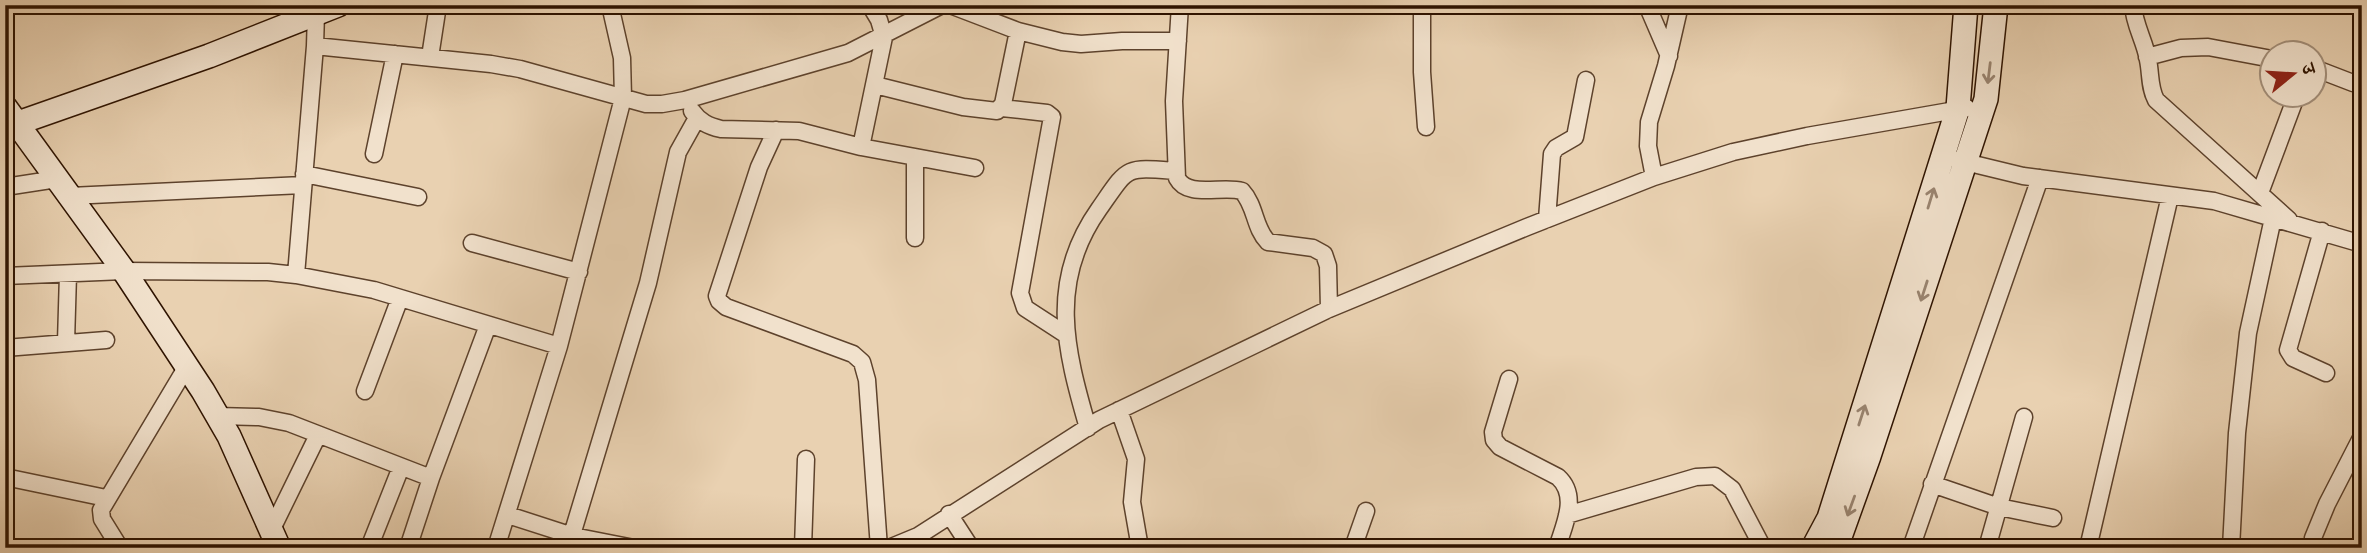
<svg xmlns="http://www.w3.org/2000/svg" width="2367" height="553" viewBox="0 0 2367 553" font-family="'Libre Bodoni','Noto Serif Devanagari',serif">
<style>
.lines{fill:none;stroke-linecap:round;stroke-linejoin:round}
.street-casing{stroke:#5d422c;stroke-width:19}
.secondary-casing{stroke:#2e1300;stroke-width:26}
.street{stroke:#f1e1cc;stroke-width:16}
.secondary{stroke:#f1e1cc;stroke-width:23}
.oneway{stroke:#998470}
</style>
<rect width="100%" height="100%" fill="#e9d1b1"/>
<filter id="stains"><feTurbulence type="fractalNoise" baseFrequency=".00286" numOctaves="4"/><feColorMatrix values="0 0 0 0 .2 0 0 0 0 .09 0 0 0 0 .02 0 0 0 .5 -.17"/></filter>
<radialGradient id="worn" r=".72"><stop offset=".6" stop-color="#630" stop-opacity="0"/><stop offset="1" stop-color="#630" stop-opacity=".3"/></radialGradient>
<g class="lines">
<g class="street-casing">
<path id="street" d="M 950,5 L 1018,31 L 1062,42 L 1081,44 L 1122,41 L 1178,41
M 1180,5 L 1174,101 L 1177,178 C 1188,199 1222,185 1242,191 C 1256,206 1254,228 1268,242 L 1313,248 L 1324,254 L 1328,266 L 1329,309
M 1422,5 L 1422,72 L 1426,127
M 1647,5 L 1669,56
M 2133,5 C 2134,25 2145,41 2148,60 C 2151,74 2149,87 2156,100 L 2289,220
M 315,46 L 491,64 L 520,69 L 646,104 L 662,104 L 685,100 L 848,53 L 942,5
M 430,57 L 438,5
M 2147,57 L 2181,48 L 2208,47 L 2272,59
M 2314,68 L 2353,83 L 2362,81
M 875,85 L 963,107 L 997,111 L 1003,104 L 1018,31
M 1002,108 L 1047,113 L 1052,117 L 1020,293 L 1025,308 L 1065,334
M 692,111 C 700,122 708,126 721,129 L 799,131 L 861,147 L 975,168
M 776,130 L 759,167 L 717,296 L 719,301 L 726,307 L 853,354 L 862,362 L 867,380 L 879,548
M 861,147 L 884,37 L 879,20 L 870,5
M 374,154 L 395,54
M 1957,160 L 2023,176 L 2214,201 L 2362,244
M 304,174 L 418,197
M 1654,177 L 1648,146 L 1649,122 L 1666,66 L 1680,5
M 5,187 L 57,179
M 2260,193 L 2297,94
M 70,196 L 303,185
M 1547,219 L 1552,154 L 1556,148 L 1575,137 L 1586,80
M 2322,231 L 2288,350 L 2293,358 L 2326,373
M 915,238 L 915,157
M 472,243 L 579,272
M 296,275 L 315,46 L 316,13 L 314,6
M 5,276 L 124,271 L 268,272 L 296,275 L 374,290 L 559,346
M 66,342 L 68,274
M 5,348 L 106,340
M 1509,379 L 1493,432 L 1494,440 L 1500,447 L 1558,477 C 1579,496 1564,525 1557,548
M 365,391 L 400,298
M 1119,410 L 1136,459 L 1132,502 L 1140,548
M 217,416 L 259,417 L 289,423 L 431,478
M 1088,428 C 1065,349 1048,281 1099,209 C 1129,166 1124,167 1176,171
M 5,477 L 106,498
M 1932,484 L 1999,507 L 2053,518
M 949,514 L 971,548
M 508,515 L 573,536 L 634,548
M 1567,515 L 1696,477 L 1715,476 L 1732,489 L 1763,548
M 271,531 L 318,435
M 2313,538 L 2327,504 L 2362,436
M 120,548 L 102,519 L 101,510 L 187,366
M 369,548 L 401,467
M 408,548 L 431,478 L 488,325
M 496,548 L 559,346 L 623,98 L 622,58 L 610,5
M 568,548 L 648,283 L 678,152 L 697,118
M 803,548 L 806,459
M 889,548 L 918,536 L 1099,420 L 1329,309 L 1527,227 L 1654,177 L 1733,152 L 1807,136 L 1967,108
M 1353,548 L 1366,511
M 1911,548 L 2040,178
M 1987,548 L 2024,417
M 2088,548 L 2170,196
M 2231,548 L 2237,433 L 2248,333 L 2273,218"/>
</g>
<g class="secondary-casing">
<path id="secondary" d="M 5,107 L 124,271 L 203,391 L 229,436 L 279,548
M 18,123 L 209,56 L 338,5
M 1813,548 L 1829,518 L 1958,108 L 1966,5
M 1836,548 L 1869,456 L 1986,99 L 1996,5"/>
</g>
<use href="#street" class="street"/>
<use href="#secondary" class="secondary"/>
</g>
<defs><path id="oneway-shaft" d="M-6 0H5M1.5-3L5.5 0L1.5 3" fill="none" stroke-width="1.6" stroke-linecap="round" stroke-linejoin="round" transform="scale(1.75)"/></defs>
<g class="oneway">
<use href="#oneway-shaft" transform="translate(1989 73) rotate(97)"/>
<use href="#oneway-shaft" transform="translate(1931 198) rotate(-73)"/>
<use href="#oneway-shaft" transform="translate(1924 291) rotate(108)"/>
<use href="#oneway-shaft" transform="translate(1862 415) rotate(-72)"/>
<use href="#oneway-shaft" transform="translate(1851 506) rotate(110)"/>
</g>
<rect width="2367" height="553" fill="none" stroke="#e9d1b1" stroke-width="28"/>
<rect x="7" y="7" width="2353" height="539" fill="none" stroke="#2e1300" stroke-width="3.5"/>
<rect x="14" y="14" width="2339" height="525" fill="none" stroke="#2e1300" stroke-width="2"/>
<g transform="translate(2293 74) rotate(72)"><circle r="33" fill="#f1e1cc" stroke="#a38f7a" stroke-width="2"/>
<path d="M0-5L12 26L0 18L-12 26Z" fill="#8f2418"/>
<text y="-10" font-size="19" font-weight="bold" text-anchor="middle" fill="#2e1300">उ</text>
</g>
<rect width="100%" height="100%" filter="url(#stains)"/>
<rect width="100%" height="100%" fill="url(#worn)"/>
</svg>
